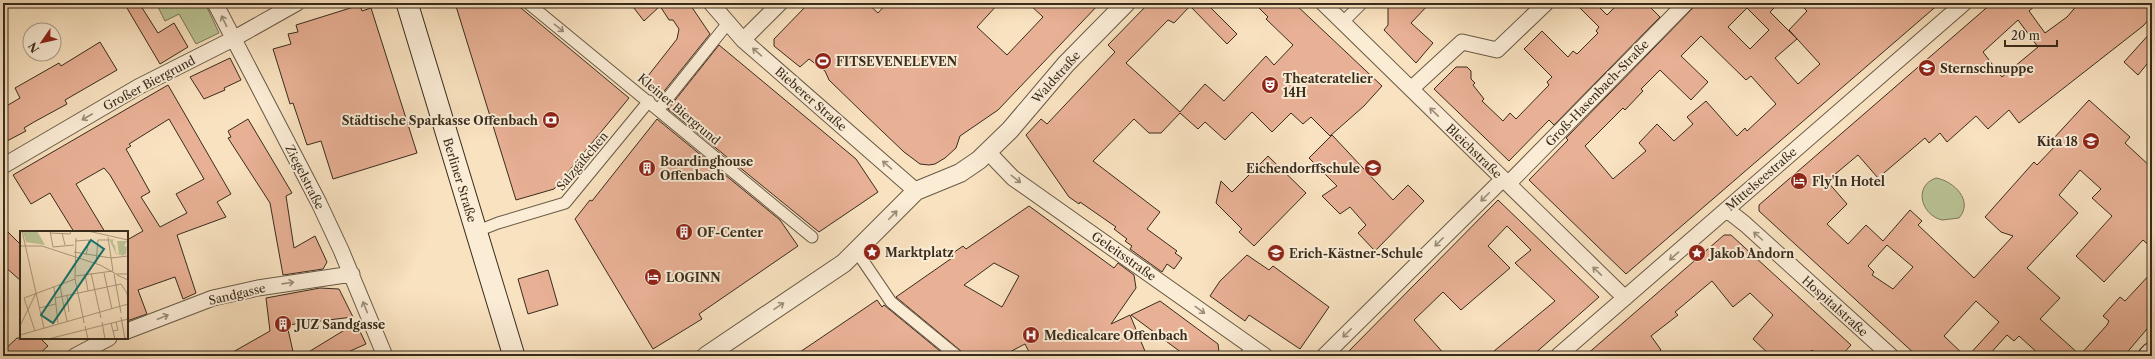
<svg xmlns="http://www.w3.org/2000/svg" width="2155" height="359" viewBox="0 0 2155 359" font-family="'Libre Caslon Text',serif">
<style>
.green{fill:#bbc495;stroke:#7a7858}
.building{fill:#e8b095;stroke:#382c1c;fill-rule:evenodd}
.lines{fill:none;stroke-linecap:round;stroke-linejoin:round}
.pedestrian-casing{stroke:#685a45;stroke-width:13}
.minor-casing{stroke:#685a45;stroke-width:17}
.tertiary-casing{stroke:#685a45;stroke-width:20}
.secondary-casing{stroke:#382c1c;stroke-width:23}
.pedestrian{stroke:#fbecd6;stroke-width:11}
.minor{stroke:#fbecd6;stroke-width:15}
.tertiary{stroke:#fbecd6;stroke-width:18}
.secondary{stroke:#fbecd6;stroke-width:21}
.oneway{stroke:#9a8c79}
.labels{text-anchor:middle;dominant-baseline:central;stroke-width:4;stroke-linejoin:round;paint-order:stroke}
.poi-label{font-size:12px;font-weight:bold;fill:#382c1c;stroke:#fbecd6;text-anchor:start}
.street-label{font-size:12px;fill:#382c1c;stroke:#fbecd6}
.inset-road{fill:none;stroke:#ac997e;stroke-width:1}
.view{fill:#0f766e;fill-opacity:0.15;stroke:#0f766e;stroke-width:2}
.inset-edge{fill:none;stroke:#382c1c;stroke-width:2}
</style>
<rect width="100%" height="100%" fill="#f9e2c0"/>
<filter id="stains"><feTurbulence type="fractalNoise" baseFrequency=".005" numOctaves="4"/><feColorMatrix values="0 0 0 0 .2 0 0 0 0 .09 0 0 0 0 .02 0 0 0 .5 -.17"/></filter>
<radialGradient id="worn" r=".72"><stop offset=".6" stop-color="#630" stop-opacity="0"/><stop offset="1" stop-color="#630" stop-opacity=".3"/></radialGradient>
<path class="green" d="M 162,3 L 205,3 L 219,33 L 196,44 L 179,14 L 165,21 L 157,5 Z
M 1936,178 C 1954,181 1974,201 1959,218 L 1942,220 C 1921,215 1913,186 1936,178 Z"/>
<path class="building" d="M 124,3 L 139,3 L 158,33 L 174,23 L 188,47 L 160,64 Z
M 455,3 L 515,3 L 629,98 L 554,189 L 516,200 Z
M 630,3 L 689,3 L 710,34 L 661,95 L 644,81 L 677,39 L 679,29 L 673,20 L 669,20 L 660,6 L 644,21 Z
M 809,3 L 867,3 L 878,13 L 887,3 L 999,3 L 977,27 L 1007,55 L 1043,17 L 1028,3 L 1100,3 L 998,110 L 960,136 L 956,148 L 945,158 L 935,164 L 929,165 L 920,164 L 904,152 L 862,112 L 829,80 L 825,71 L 809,59 L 800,67 L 774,46 L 774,39 Z
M 1149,3 L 1206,3 L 1237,34 L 1227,44 L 1190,6 L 1174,23 L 1168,20 L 1126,63 L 1180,112 L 1205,84 L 1224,101 L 1266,56 L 1274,65 L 1293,45 L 1266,19 L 1268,17 L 1254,3 L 1294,3 L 1382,86 L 1364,106 L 1330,136 L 1311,117 L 1303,124 L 1291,113 L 1272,132 L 1252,112 L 1225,140 L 1205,122 L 1198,129 L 1180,113 L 1161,133 L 1149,133 L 1134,119 L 1093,161 L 1160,212 L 1147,229 L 1177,251 L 1175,253 L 1182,258 L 1174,269 L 1167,264 L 1162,272 L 1130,249 L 1132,246 L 1125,241 L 1127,239 L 1114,229 L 1116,227 L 1080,202 L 1079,204 L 1069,197 L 1026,135 L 1041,119 L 1047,124 L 1115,52 L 1108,45 Z
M 1388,3 L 1430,3 L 1411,23 L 1433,43 L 1416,63 L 1384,30 L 1388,25 Z
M 1575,3 L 1595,3 L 1607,15 L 1619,3 L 1646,3 L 1660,17 L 1554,125 L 1549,120 L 1509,161 L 1434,89 L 1456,67 L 1467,67 L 1471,71 L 1471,79 L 1475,83 L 1473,85 L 1484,99 L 1482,101 L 1503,121 L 1510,113 L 1516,119 L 1549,85 L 1547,82 L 1552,77 L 1524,49 L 1542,31 L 1568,57 L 1573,51 L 1577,54 L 1598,33 L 1596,31 L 1599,27 Z
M 1695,3 L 1779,3 L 1770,12 L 1797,39 L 1775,58 L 1798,84 L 1820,64 L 1789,30 L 1807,11 L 1799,3 L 1940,3 L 1626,274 L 1529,180 L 1568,140 L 1566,138 L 1692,9 ZM 1747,8 L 1769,30 L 1750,49 L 1728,27 ZM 1701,36 L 1746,80 L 1751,76 L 1776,104 L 1747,131 L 1745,128 L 1737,136 L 1706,101 L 1687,117 L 1693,124 L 1674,141 L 1657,124 L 1639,143 L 1646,151 L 1613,179 L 1585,146 L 1623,108 L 1625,110 L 1643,91 L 1641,89 L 1660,70 L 1691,100 L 1708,82 L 1681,56 Z
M 1992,3 L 2038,3 L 2029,11 L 2045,33 L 2067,17 L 2079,3 L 2152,3 L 2152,16 L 2143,26 L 2019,123 L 2009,110 L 1988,129 L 1976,116 L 1947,142 L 1940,133 L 1929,143 L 1925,138 L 1878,178 L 1858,155 L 1827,181 L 1847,204 L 1827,224 L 1848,244 L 1866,225 L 1883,241 L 1910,210 L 1922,221 L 1918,225 L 1974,278 L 2013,236 L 2001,232 L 1985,217 L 2034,162 L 2037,165 L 2058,143 L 2053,139 L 2089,100 L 2130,137 L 2125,143 L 2152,168 L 2152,248 L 2143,240 L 2104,282 L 2076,256 L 2112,216 L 2092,198 L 2101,189 L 2080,170 L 2059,195 L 2078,213 L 2027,268 L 2060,298 L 2040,319 L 2080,355 L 2107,325 L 2109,321 L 2103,316 L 2120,297 L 2125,301 L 2152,272 L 2152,323 L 2124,356 L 2041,356 L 2019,336 L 2014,341 L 2007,335 L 1988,356 L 1968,356 L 1999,322 L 1976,301 L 1944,336 L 1965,356 L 1917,356 L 1759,211 L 1759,205 ZM 2018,20 L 2038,47 L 2002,77 L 1983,52 ZM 1887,245 L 1913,267 L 1893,289 L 1872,275 L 1874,272 L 1868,266 Z
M 360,5 L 362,11 L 371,8 L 417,153 L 333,179 L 321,141 L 307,145 L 293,103 L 290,104 L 273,49 L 291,44 L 288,34 L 298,32 L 296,25 Z
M 2152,31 L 2152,58 L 2138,75 L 2124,62 Z
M 100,42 L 117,70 L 65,100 L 67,104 L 34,122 L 24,128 L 26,131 L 7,141 L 3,133 L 3,108 L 20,98 L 15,88 L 59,63 L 61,66 Z
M 719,45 L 856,159 L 878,192 L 819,232 L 668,109 Z
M 230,58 L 241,80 L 224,88 L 225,90 L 204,99 L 190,77 Z
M 168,85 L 231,194 L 217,202 L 226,217 L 177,235 L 196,293 L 183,299 L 175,277 L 138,290 L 147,314 L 127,321 L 127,240 L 143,231 L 110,175 L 104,168 L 76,184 L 105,232 L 74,232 L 50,193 L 31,204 L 13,175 ZM 169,119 L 204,179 L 176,194 L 187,213 L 160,227 L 141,197 L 150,192 L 126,149 L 131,146 L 129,144 Z
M 248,119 L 292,193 L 286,196 L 294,248 L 315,236 L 327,262 L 323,269 L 283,275 L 270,203 L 228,138 L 231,137 L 228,131 Z
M 657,119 L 780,220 L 798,246 L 699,314 L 702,319 L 653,349 L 575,219 L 590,200 L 592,201 Z
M 1332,135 L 1393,200 L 1408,185 L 1424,201 L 1375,251 L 1358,233 L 1366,225 L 1350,207 L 1340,214 L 1322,196 L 1337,186 L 1309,158 Z
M 1268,156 L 1306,193 L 1254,246 L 1239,232 L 1242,229 L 1216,203 L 1221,181 L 1232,192 Z
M 1498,200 L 1599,297 L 1532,356 L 1488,356 L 1555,301 L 1515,263 L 1531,250 L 1507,226 L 1488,246 L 1510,268 L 1461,310 L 1443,292 L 1414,320 L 1446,356 L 1344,356 Z
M 1029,206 L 1114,268 L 1118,263 L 1134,275 L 1136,288 L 1111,324 L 1130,315 L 1147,356 L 1031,356 L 1025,344 L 1002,356 L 964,356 L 961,351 L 896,297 L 952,258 L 950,255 L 963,246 L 966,249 ZM 994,263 L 1019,276 L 1002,307 L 964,285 Z
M 3,227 L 21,245 L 21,281 L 3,265 Z
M 1724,235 L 1731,235 L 1851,345 L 1841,356 L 1819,356 L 1812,350 L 1807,356 L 1771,356 L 1753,339 L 1773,315 L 1750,293 L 1733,307 L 1712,281 L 1675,312 L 1678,315 L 1651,336 L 1661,350 L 1654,356 L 1585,356 Z
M 1247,255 L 1269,270 L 1273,266 L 1329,307 L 1300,349 L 1249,315 L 1245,321 L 1210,296 L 1220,281 Z
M 548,270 L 558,305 L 528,314 L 518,279 Z
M 320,288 L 339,289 L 353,317 L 287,325 L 294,356 L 226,356 L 270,331 L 266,298 Z
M 877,300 L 882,307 L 884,305 L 946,356 L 794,356 Z
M 1160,301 L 1218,344 L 1219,352 L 1215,356 L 1186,356 L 1131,315 Z
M 356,323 L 366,344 L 339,356 L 302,356 Z
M 17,338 L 40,338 L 48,346 L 37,356 L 3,356 L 3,351 Z"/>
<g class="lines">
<g class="pedestrian-casing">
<path id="pedestrian" d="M 528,3 L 812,237
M 1343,22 L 1362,3
M 659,109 L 728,23
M 475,232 L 498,223 L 565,203 L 649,101
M 857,252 L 891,302 L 957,356
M 1245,356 L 1253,347"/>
</g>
<g class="minor-casing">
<path id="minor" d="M 215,3 L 319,203 L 341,250 L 385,356
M 711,3 L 743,40 L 916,191
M 1323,3 L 1625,298
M 743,40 L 780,3
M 1411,89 L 1462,42 L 1497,50 L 1546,3
M 988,152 L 1013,178 L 1265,356
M 3,166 L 138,87 L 233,39 L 297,3
M 1508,184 L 1686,3
M 1724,212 L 1731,213 L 1745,224 L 1891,356
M 127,331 L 213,298 L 258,288 L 352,274
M 75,356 L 109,338
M 1324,356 L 1503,179
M 1558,356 L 1964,3"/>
</g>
<g class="tertiary-casing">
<path id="tertiary" d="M 706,356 L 844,263 L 916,191 L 960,173 L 979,160 L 1010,130 L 1066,64 L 1126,3"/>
</g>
<g class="secondary-casing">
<path id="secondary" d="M 407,3 L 514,356
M 2149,356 L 2152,353"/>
</g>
<use href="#pedestrian" class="pedestrian"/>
<use href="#minor" class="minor"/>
<use href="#tertiary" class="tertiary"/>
<use href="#secondary" class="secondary"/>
</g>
<defs><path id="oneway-shaft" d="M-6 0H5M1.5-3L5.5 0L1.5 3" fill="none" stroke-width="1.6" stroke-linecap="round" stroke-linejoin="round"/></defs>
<g class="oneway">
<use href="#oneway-shaft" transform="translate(224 21) rotate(-116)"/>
<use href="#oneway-shaft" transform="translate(559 28) rotate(39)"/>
<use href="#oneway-shaft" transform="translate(757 52) rotate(-139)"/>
<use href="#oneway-shaft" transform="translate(1434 112) rotate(-136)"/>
<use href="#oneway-shaft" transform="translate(87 117) rotate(150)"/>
<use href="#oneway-shaft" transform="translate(887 165) rotate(-139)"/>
<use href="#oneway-shaft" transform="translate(1016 179) rotate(38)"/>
<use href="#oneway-shaft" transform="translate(1485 197) rotate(135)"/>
<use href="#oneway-shaft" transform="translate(893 215) rotate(-46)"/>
<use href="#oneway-shaft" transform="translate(1758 236) rotate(-138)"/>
<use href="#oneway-shaft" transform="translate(1439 242) rotate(135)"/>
<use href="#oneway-shaft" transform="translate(1674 256) rotate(139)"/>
<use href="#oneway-shaft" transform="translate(1597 271) rotate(-136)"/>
<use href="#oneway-shaft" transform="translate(288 283) rotate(-8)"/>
<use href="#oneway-shaft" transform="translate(779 306) rotate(-34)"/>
<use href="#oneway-shaft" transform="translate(365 307) rotate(-112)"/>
<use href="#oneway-shaft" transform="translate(1200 310) rotate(36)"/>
<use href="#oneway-shaft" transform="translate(163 317) rotate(-22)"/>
<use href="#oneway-shaft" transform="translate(1347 333) rotate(135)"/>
</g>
<defs>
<g id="stadium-disc" transform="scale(0.9)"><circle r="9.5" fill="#8f2418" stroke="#fbecd6"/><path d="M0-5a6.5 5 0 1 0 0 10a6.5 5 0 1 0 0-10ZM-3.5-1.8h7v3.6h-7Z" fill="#fff"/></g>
<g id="school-disc" transform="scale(0.9)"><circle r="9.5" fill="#8f2418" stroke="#fbecd6"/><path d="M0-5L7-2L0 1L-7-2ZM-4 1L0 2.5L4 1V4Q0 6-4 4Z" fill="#fff"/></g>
<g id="theatre-disc" transform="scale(0.9)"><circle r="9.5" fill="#8f2418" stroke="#fbecd6"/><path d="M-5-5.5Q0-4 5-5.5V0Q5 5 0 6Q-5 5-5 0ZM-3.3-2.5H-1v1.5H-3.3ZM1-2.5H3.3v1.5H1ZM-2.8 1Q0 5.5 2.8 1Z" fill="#fff"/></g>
<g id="bank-disc" transform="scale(0.9)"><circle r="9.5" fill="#8f2418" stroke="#fbecd6"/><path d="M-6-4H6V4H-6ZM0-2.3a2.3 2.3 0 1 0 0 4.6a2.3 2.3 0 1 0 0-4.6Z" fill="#fff"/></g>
<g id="building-disc" transform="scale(0.9)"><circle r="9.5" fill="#8f2418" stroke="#fbecd6"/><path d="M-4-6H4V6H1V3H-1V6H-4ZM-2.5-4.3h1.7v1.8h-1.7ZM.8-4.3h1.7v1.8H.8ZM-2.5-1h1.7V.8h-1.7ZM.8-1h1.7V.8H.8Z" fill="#fff"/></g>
<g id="hotel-disc" transform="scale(0.9)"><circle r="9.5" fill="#8f2418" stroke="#fbecd6"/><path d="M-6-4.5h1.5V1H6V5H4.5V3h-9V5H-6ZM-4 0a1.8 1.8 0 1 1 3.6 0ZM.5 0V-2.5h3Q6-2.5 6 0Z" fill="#fff"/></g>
<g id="sight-disc" transform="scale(0.9)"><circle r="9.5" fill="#8f2418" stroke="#fbecd6"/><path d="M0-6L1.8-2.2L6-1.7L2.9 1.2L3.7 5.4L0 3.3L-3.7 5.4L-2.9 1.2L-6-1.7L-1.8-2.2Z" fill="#fff"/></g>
<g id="hospital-disc" transform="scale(0.9)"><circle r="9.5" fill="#8f2418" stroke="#fbecd6"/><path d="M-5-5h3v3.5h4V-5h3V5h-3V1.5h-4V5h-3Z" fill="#fff"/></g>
</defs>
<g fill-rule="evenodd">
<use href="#stadium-disc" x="823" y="61"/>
<use href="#school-disc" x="1927" y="68"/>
<use href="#theatre-disc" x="1270" y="85"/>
<use href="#bank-disc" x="551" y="120"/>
<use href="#school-disc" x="2091" y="141"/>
<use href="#building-disc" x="647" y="168"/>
<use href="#school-disc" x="1373" y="168"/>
<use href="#hotel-disc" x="1799" y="181"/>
<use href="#building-disc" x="684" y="232"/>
<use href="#sight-disc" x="872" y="252"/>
<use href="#school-disc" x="1276" y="253"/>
<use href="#sight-disc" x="1697" y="253"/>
<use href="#hotel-disc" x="653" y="277"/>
<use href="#building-disc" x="283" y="324"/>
<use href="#hospital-disc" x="1031" y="335"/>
</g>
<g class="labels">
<g class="poi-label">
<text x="836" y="61">FITSEVENELEVEN</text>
<text x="1940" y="68">Sternschnuppe</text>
<text x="1283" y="78">Theateratelier<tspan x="1283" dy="14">14H</tspan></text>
<text x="538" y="120" text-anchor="end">Städtische Sparkasse Offenbach</text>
<text x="2078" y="141" text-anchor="end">Kita 18</text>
<text x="660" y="161">Boardinghouse<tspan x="660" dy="14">Offenbach</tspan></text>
<text x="1360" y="168" text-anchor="end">Eichendorffschule</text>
<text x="1812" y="181">Fly'In Hotel</text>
<text x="697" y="232">OF-Center</text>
<text x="885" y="252">Marktplatz</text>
<text x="1289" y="253">Erich-Kästner-Schule</text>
<text x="1710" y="253">Jakob Andorn</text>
<text x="666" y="277">LOGINN</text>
<text x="296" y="324">JUZ Sandgasse</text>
<text x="1044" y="335">Medicalcare Offenbach</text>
</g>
<g class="street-label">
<text transform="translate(1056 77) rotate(-48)">Waldstraße</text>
<text transform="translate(149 83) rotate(-28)">Großer Biergrund</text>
<text transform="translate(1597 93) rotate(-46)">Groß-Hasenbach-Straße</text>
<text transform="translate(811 99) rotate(41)">Bieberer Straße</text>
<text transform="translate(679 109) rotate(40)">Kleiner Biergrund</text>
<text transform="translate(1474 151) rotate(44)">Bleichstraße</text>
<text transform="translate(582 161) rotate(-50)">Salzgäßchen</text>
<text transform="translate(305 177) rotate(63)">Ziegelstraße</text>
<text transform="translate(1761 179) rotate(-41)">Mittelseestraße</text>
<text transform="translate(460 180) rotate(73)">Berliner Straße</text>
<text transform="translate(1124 256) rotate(35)">Geleitsstraße</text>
<text transform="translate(237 294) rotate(-13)">Sandgasse</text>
<text transform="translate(1835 306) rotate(42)">Hospitalstraße</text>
</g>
</g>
<g transform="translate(20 231)">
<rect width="108" height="108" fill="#f9e2c0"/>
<path d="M 17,0 L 25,14 L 6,11 L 3,1 ZM 89,8 L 96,9 L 93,9 L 93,13 L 95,14 L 96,22 L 99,23 L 97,10 L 107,10 L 104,15 L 107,16 L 106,23 L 102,25 L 100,22 L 101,24 L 96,23 Z" fill="#bbc495"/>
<path class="inset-road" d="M 2,0 L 24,97M 30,0 L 33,16M 68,0 L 108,9M 30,2 L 50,3 L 51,0M 42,2 L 45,14M 56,7 L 55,48 L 63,86 L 108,73M 55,10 L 69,9 L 66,24M 0,15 L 22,15 L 80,34 L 96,43 L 108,43M 33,16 L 54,14M 54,21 L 91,27 L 108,25M 76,32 L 78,9 L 89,9M 71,42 L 81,87M 84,42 L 92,78M 65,43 L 68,60M 94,43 L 101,82M 97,44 L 108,49M 56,45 L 93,40 L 88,6M 101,53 L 107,62 L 108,70M 40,54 L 42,66M 34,56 L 38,92M 47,65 L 49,81M 42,66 L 47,90M 35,67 L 101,53M 19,77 L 36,73M 101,86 L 105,108M 82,91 L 85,108M 91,92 L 95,108M 0,95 L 16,62M 65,95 L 68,108M 15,100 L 4,67 L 55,48M 93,100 L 98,99 L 96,91M 0,104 L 63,86 L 64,92M 28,108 L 108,88"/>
<path class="view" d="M 71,9 L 84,18 L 33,92 L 21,84 Z"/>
<rect width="108" height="108" class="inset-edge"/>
</g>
<rect width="2155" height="359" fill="none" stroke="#f9e2c0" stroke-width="16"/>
<rect x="4" y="4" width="2147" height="351" fill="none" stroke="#382c1c" stroke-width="2"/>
<rect x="8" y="8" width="2139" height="343" fill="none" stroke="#382c1c"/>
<g transform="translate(42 42) rotate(236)"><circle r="19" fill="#fbecd6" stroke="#ad9f8c"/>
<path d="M0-3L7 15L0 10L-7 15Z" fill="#8f2418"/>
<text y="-6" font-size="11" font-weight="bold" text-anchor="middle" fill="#382c1c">N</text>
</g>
<path d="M2005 40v6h52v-6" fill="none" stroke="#382c1c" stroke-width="2"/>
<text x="2011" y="40" font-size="12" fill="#382c1c" stroke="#fbecd6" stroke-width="3" paint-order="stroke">20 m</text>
<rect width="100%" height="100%" filter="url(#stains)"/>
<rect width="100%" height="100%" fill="url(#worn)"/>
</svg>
